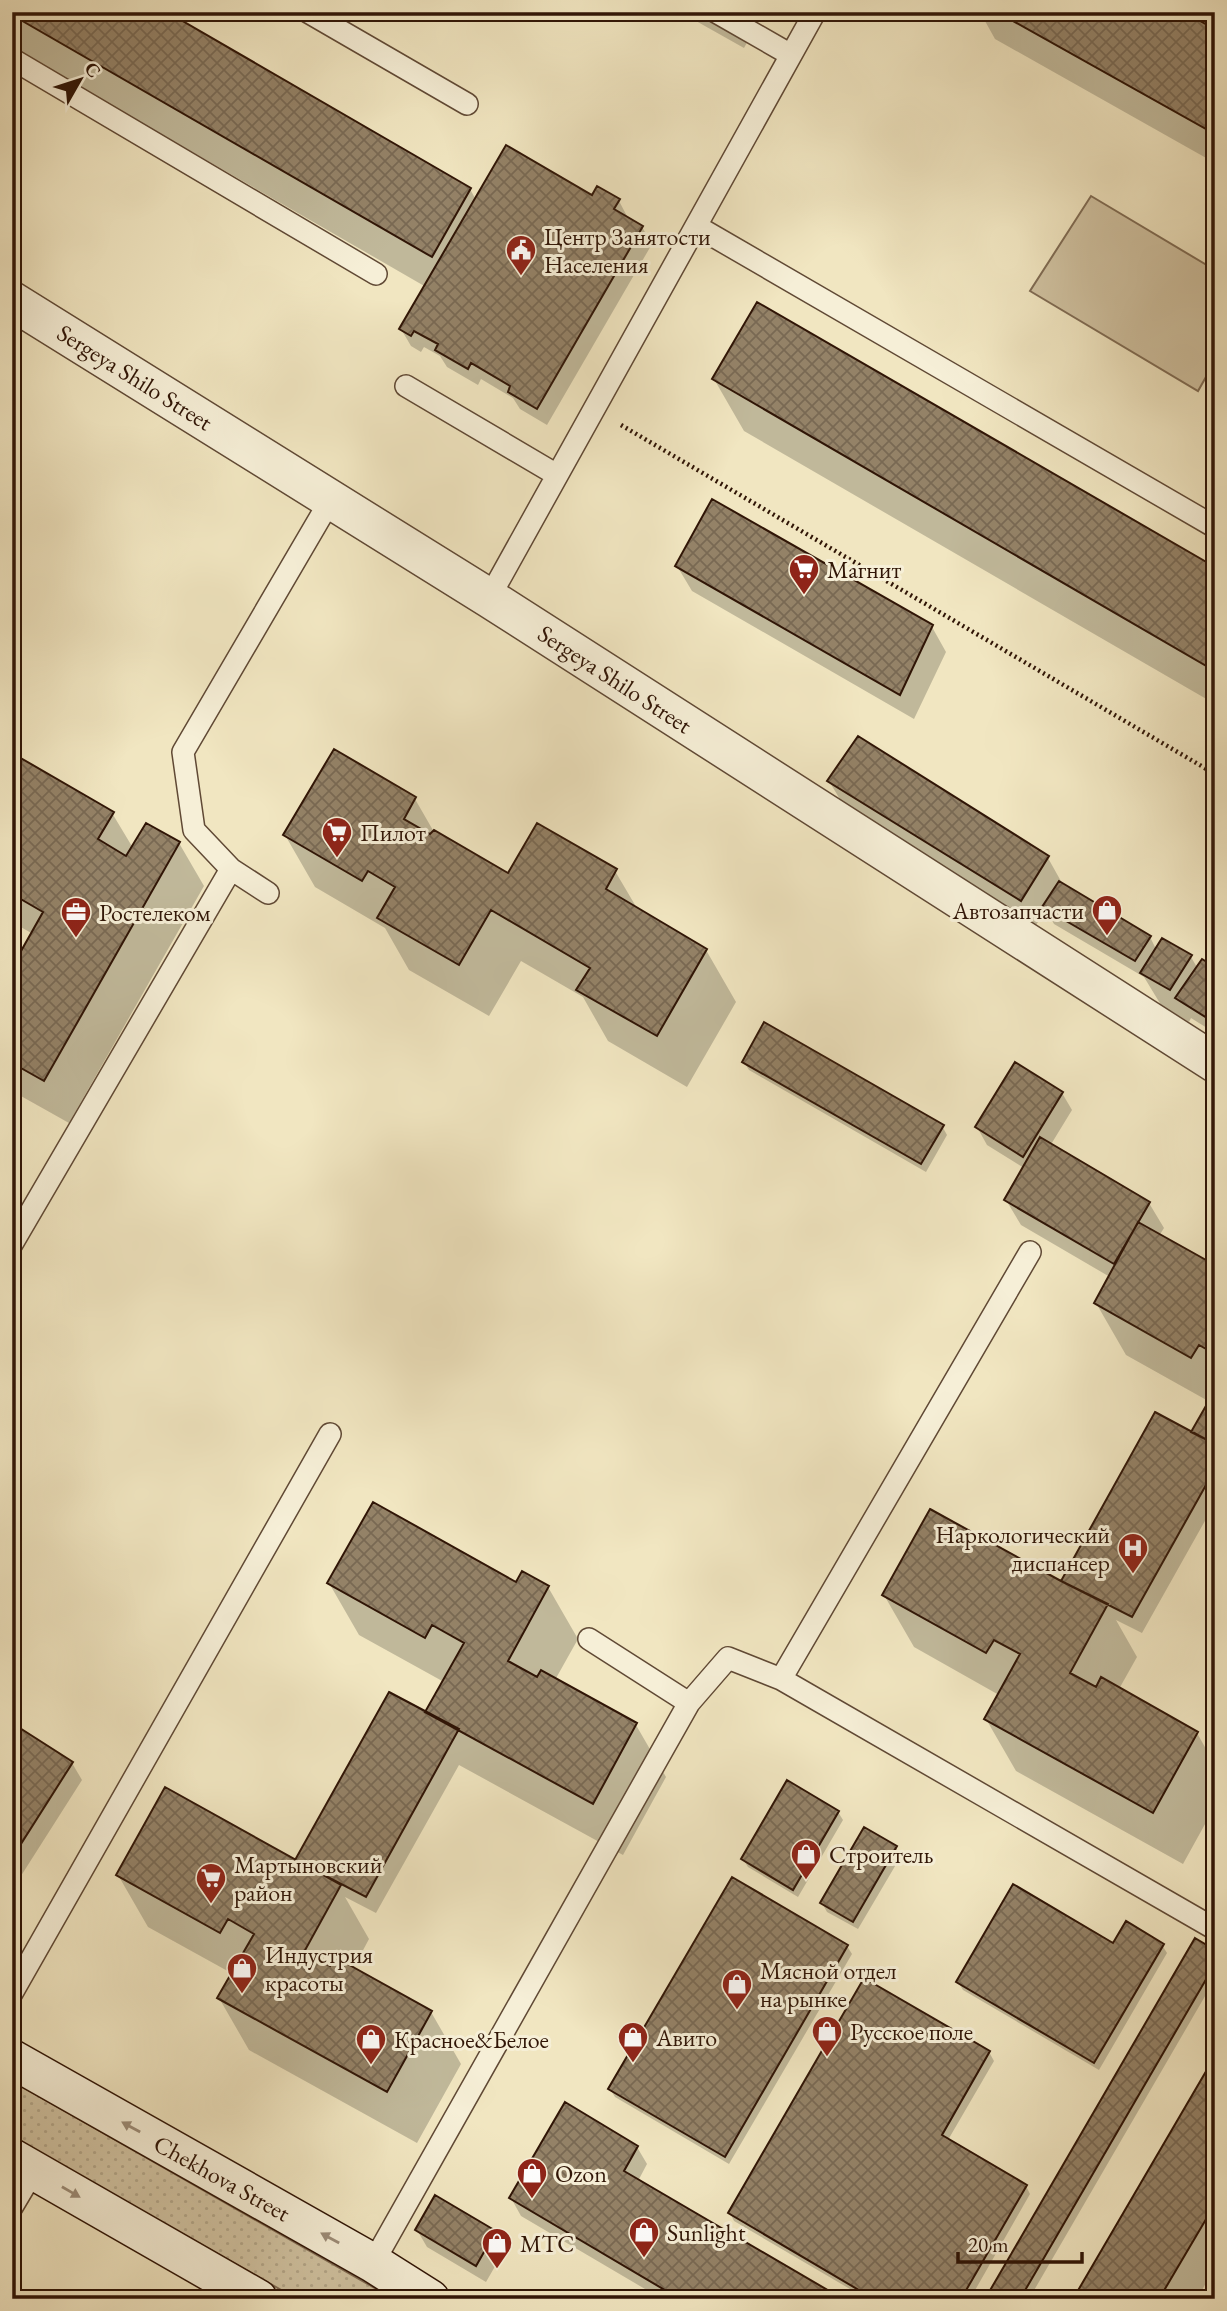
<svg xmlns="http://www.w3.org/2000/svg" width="1227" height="2311" viewBox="0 0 1227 2311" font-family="'EB Garamond',serif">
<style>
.grass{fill:url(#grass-dots);stroke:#806c54;stroke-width:2}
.pitch{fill:#d0c2a1;stroke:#806c54;stroke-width:2}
.shadow{fill:#0003}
.building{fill:url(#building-cross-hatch);stroke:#301506;stroke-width:2}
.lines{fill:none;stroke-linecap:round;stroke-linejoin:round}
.service-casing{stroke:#604935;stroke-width:24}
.tertiary-casing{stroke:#604935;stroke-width:41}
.secondary-casing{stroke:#301506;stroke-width:41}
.path{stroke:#301506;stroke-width:4.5;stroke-dasharray:2 3.5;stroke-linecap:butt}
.service{stroke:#f6efd7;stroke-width:21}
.tertiary{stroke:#f6efd7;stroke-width:38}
.secondary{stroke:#f6efd7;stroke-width:38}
.oneway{fill:#9d8d79}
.labels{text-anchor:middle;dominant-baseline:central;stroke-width:6;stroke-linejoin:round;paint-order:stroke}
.poi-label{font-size:24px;fill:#301506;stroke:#f6efd7;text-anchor:start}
.street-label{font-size:24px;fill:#301506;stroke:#f6efd7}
</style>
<defs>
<pattern id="grass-dots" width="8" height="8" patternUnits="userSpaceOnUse" patternTransform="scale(1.75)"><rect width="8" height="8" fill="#d0c2a1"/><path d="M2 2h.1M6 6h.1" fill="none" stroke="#b3a689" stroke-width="1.8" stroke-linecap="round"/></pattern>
<pattern id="building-cross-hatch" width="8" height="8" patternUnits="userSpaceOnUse" patternTransform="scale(1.75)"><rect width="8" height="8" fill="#948267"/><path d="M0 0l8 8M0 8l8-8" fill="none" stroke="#796953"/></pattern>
</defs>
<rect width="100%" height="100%" fill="#f1e6c1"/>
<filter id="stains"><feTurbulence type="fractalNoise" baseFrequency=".00286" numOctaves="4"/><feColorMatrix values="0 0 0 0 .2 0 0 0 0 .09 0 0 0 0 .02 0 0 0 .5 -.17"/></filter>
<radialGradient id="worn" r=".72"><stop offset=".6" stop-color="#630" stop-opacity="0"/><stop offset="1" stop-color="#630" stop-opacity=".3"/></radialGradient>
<path class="grass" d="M 12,2081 L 394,2299 L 297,2299 L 12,2137 Z"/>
<path class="pitch" d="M 1091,196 L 1215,270 L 1215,361 L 1198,391 L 1030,291 Z"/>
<path class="shadow" d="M 12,12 L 470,189 L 476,200 L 592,198 L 619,201 L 628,218 L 642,227 L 652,244 L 547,425 L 520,409 L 513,398 L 481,379 L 478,385 L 447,367 L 440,356 L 424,347 L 421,352 L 411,346 L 401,329 L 426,287 L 12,48 Z
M 680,12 L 764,12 L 744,48 Z
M 980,12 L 1181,12 L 1215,31 L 1215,163 L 995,39 Z
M 714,379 L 1215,569 L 1215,704 L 744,431 Z
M 677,566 L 932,627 L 946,652 L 914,719 L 692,591 Z
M 334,751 L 415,799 L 434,832 L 509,876 L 615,871 L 638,910 L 706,950 L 736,1002 L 687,1087 L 608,1041 L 583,997 L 521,961 L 489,1016 L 409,970 L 385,928 L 315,887 L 285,835 Z
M 12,755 L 112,813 L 133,848 L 179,843 L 204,886 L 69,1123 L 12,1091 L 12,970 L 33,934 L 12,922 Z
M 829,781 L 1048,858 L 1062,883 L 1150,937 L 1156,949 L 1191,957 L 1198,969 L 1215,970 L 1215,1033 L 1191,1018 L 1189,1022 L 1161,1005 L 1144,977 L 1054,924 L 1046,910 L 1036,925 L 844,806 Z
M 744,1062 L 942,1126 L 947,1135 L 926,1172 L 749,1070 Z
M 1062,1093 L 1072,1110 L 1050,1146 L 1149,1203 L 1164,1228 L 1159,1236 L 1215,1267 L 1215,1503 L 1142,1633 L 1116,1620 L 1137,1657 L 1119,1689 L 1197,1733 L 1215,1765 L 1215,1806 L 1183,1864 L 1016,1771 L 986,1719 L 999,1695 L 914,1647 L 884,1595 L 1063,1584 L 1192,1434 L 1210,1402 L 1126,1355 L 1096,1303 L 1110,1277 L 1021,1225 L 1006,1200 L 1024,1168 L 987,1145 L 977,1127 Z
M 329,1583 L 516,1585 L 548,1587 L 578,1639 L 555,1680 L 636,1725 L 666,1777 L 623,1855 L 459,1765 L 376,1913 L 345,1897 L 369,1939 L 353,1969 L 431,2012 L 461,2064 L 417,2143 L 249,2050 L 219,1998 L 233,1974 L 148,1927 L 118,1875 L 300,1865 L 426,1714 L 444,1682 L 359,1635 Z
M 12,1725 L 72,1763 L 82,1780 L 12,1890 Z
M 838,1812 L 843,1820 L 798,1897 L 748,1867 L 743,1859 Z
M 865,1830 L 896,1848 L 901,1856 L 858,1929 L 827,1912 L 822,1903 Z
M 1114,1945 L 1162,1945 L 1167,1953 L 1099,2070 L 963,1990 L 958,1982 Z
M 847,1946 L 852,1954 L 729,2164 L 615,2097 L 610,2089 Z
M 1215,1952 L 1215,1979 L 1029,2299 L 987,2299 Z
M 989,2052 L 994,2061 L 948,2140 L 1026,2186 L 1030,2194 L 970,2299 L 867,2299 L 734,2221 L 730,2213 Z
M 1215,2060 L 1215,2267 L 1197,2299 L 1075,2299 Z
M 637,2147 L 647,2164 L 638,2181 L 839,2299 L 662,2299 L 521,2216 L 511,2198 Z
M 417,2230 L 495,2232 L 505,2249 L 486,2282 L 427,2247 Z"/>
<path class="building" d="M 12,12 L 167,12 L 471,188 L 432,257 L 12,15 Z
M 997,12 L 1184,12 L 1215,29 L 1215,134 Z
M 506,145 L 592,195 L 597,186 L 620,199 L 614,209 L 643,226 L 537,409 L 508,392 L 510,386 L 471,363 L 468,369 L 435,350 L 438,344 L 414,331 L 411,336 L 399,329 Z
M 757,302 L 1215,567 L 1215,671 L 712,379 Z
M 712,499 L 933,625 L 900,695 L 675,566 Z
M 858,736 L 1049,856 L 1021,901 L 827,781 Z
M 334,749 L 416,797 L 404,819 L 430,834 L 434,830 L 508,873 L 537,823 L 617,869 L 606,889 L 707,949 L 657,1036 L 576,990 L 590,968 L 491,910 L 459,965 L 377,918 L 395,887 L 368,871 L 362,881 L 283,835 Z
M 12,753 L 114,812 L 98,839 L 126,856 L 146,823 L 180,842 L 44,1081 L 12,1063 L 12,967 L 43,912 L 12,894 Z
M 1059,881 L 1151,936 L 1135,961 L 1042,907 Z
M 1162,938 L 1192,955 L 1170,990 L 1140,973 Z
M 1202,959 L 1215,967 L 1215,1023 L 1175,998 Z
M 764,1022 L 944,1125 L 921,1164 L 742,1062 Z
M 1015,1062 L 1063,1092 L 1023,1157 L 975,1127 Z
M 1040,1137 L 1150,1202 L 1114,1264 L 1004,1200 Z
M 1138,1222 L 1215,1265 L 1215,1354 L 1199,1345 L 1191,1358 L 1094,1303 Z
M 1215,1390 L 1215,1444 L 1191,1432 Z
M 1155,1412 L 1215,1444 L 1215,1469 L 1132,1617 L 1061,1581 Z
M 373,1502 L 516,1582 L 522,1571 L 549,1586 L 508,1661 L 537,1677 L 541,1670 L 637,1723 L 593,1804 L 425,1712 L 464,1643 L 432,1625 L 425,1638 L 327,1583 Z
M 930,1509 L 1061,1581 L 1108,1604 L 1070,1673 L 1096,1687 L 1101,1677 L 1198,1732 L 1153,1813 L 984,1719 L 1020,1654 L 994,1640 L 986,1653 L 882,1595 Z
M 389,1692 L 459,1729 L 366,1897 L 295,1860 Z
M 12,1723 L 73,1762 L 12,1858 Z
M 787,1780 L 839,1811 L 793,1890 L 741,1859 Z
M 165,1787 L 341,1885 L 304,1952 L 330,1966 L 335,1957 L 432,2011 L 387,2092 L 217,1998 L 254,1934 L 228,1919 L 220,1933 L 116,1875 Z
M 864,1827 L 897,1846 L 853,1922 L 820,1903 Z
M 732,1877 L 848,1945 L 725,2157 L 608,2089 Z
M 1013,1884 L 1113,1943 L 1126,1921 L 1164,1944 L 1094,2063 L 956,1982 Z
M 1195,1938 L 1215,1950 L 1215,1964 L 1020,2299 L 985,2299 Z
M 864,1978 L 990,2051 L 942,2135 L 1027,2185 L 961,2299 L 874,2299 L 728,2213 Z
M 1215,2056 L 1215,2204 L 1159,2299 L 1073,2299 Z
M 565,2102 L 638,2146 L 624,2171 L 843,2299 L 680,2299 L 509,2198 Z
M 435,2195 L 496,2231 L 476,2266 L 415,2230 Z"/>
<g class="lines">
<g class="service-casing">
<path id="service" d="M 308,12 L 467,104
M 716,12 L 791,55
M 12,59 L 376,274
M 696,226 L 1215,527
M 406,386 L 557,475
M 489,598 L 815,12
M 231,869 L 268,893
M 12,1244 L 231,869 L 194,830 L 183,752 L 331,499
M 1030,1252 L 781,1679 L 1215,1929
M 689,1703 L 728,1658 L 781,1679
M 12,1993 L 330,1434
M 12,2207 L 34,2170
M 373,2263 L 689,1703 L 589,1639"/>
</g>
<g class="tertiary-casing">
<path id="tertiary" d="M 12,301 L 489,598 L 1215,1063"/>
</g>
<g class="secondary-casing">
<path id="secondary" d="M 12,2059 L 373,2263 L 430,2299
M 12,2158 L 258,2299"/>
</g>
<path class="path" d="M 621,425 L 1215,774"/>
<use href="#service" class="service"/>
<use href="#tertiary" class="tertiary"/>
<use href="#secondary" class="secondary"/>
</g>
<defs><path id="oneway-solid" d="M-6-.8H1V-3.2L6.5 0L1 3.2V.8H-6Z" transform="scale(1.75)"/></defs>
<g class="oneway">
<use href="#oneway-solid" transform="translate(131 2127) rotate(-151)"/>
<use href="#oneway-solid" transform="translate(71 2192) rotate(30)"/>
<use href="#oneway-solid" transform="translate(330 2238) rotate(-151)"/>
</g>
<defs>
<g id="civic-pin" transform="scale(1.575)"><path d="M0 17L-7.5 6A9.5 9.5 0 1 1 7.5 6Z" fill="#8f2418" stroke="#f6efd7"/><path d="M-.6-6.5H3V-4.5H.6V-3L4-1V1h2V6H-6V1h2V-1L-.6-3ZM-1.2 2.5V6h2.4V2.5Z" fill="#fff"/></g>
<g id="supermarket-pin" transform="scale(1.575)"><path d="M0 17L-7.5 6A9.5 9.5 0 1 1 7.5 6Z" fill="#8f2418" stroke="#f6efd7"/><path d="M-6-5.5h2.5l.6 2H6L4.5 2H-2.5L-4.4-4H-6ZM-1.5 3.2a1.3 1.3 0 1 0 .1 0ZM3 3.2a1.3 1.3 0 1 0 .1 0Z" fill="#fff"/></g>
<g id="shop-pin" transform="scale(1.575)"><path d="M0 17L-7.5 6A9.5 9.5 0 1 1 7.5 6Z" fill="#8f2418" stroke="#f6efd7"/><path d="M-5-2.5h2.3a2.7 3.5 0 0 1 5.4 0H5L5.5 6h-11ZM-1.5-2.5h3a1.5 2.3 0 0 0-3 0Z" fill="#fff"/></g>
<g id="office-pin" transform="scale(1.575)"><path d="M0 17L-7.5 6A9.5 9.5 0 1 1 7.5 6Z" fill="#8f2418" stroke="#f6efd7"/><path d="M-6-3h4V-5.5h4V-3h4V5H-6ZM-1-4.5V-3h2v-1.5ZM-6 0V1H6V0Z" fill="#fff"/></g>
<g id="hospital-pin" transform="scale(1.575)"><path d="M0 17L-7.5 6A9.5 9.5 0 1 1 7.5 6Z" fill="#8f2418" stroke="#f6efd7"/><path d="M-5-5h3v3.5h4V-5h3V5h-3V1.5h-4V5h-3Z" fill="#fff"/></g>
</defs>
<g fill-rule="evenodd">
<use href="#civic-pin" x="521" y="250"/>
<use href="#supermarket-pin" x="804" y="569"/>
<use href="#supermarket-pin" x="337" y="832"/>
<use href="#shop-pin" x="1107" y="910"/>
<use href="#office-pin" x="76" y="912"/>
<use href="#hospital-pin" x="1133" y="1548"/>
<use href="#shop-pin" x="806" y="1854"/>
<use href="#supermarket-pin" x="211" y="1878"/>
<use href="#shop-pin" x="242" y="1968"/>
<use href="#shop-pin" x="737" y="1984"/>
<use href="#shop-pin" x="827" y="2031"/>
<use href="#shop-pin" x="633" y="2037"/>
<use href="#shop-pin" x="371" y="2039"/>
<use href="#shop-pin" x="532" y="2173"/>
<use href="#shop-pin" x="644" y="2232"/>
<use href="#shop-pin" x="497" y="2243"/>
</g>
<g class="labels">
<g class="poi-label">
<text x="544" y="236">Центр Занятости<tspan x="544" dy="28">Населения</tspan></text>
<text x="827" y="569">Магнит</text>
<text x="360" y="832">Пилот</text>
<text x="1084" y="910" text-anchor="end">Автозапчасти</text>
<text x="99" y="912">Ростелеком</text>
<text x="1110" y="1534" text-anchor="end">Наркологический<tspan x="1110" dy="28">диспансер</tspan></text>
<text x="829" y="1854">Строитель</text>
<text x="234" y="1864">Мартыновский<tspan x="234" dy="28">район</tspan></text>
<text x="265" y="1954">Индустрия<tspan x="265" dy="28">красоты</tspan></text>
<text x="760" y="1970">Мясной отдел<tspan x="760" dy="28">на рынке</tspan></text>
<text x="850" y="2031">Русское поле</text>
<text x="656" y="2037">Авито</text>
<text x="394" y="2039">Красное&amp;Белое</text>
<text x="555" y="2173">Ozon</text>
<text x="667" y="2232">Sunlight</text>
<text x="520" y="2243">МТС</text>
</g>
<g class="street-label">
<text transform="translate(135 377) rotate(32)">Sergeya Shilo Street</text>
<text transform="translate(615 679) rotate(33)">Sergeya Shilo Street</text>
<text transform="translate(222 2178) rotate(29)">Chekhova Street</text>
</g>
</g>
<rect width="1227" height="2311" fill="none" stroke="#f1e6c1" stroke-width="42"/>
<rect x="14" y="14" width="1199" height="2283" fill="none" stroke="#301506" stroke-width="3.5"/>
<rect x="21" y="21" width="1185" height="2269" fill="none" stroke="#301506" stroke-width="2"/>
<g transform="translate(80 80) rotate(51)" stroke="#f6efd7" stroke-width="5" paint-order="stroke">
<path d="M0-5L12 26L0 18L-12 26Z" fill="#301506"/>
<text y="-10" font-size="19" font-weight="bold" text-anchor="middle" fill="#301506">С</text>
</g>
<path d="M958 2252v10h124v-10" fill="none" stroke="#301506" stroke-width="3.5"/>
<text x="968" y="2252" font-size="21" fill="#301506" stroke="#f6efd7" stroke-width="5" paint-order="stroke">20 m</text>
<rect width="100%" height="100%" filter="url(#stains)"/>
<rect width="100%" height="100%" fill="url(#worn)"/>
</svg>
